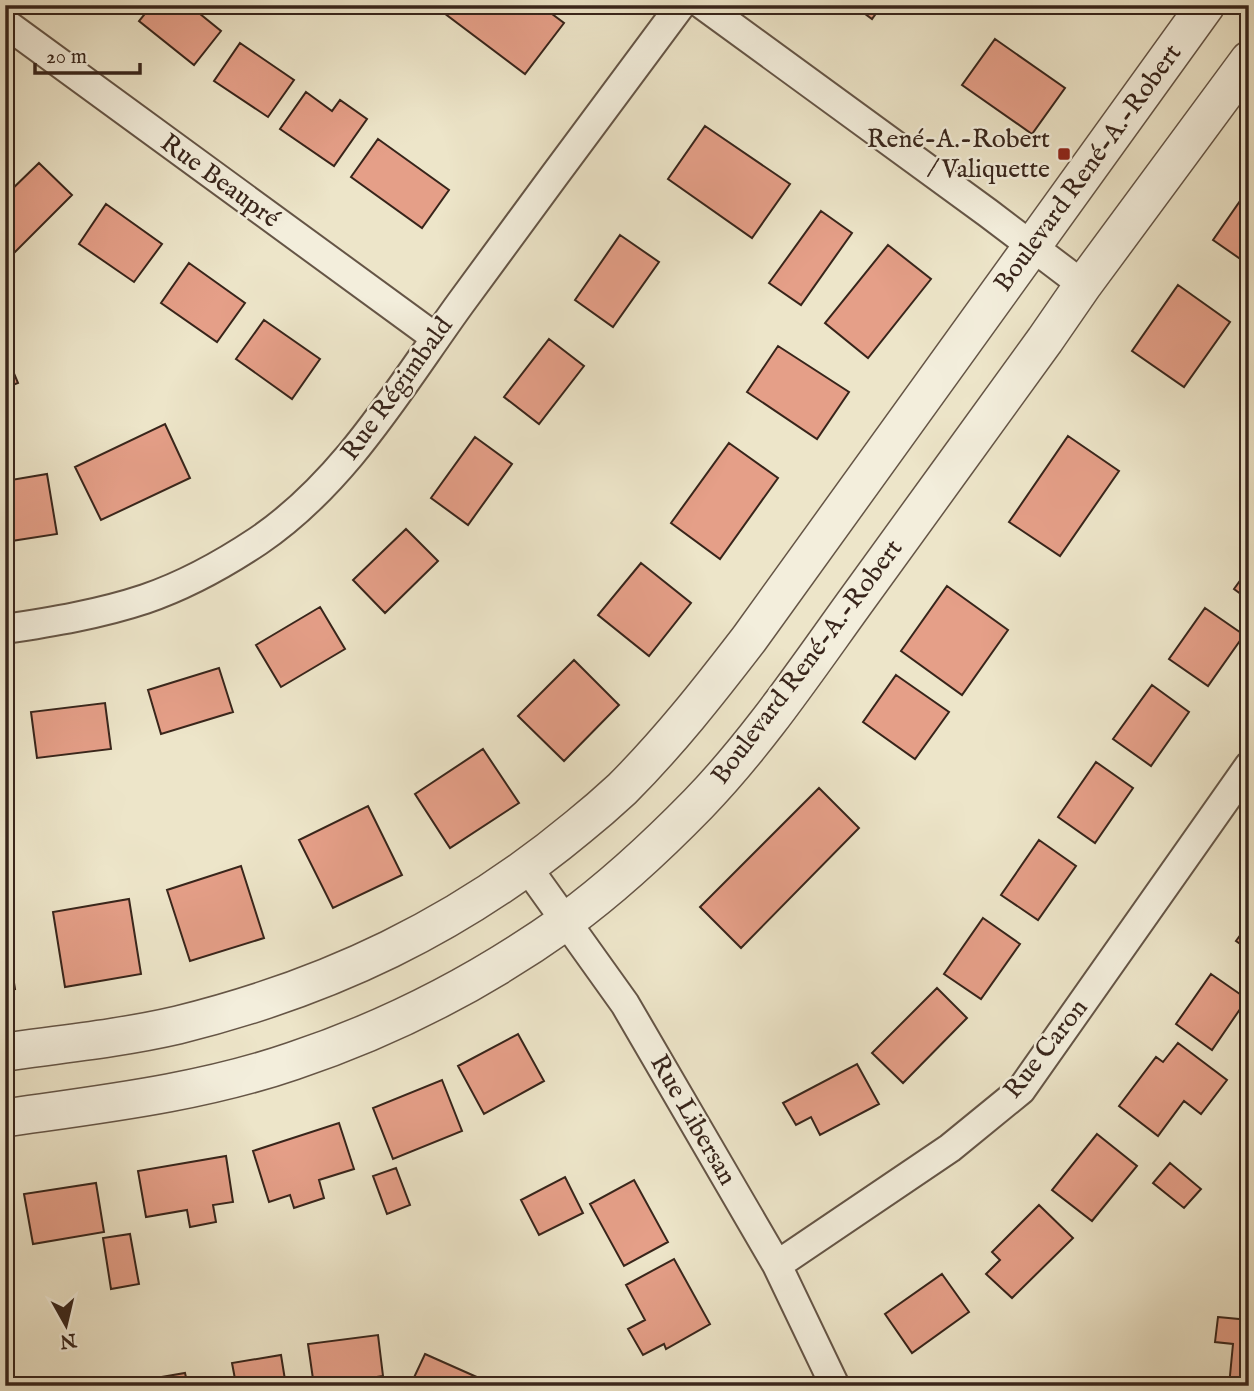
<svg xmlns="http://www.w3.org/2000/svg" width="1254" height="1391" viewBox="0 0 1254 1391" font-family="'IM FELL English',serif">
<style>
.building{fill:#e59f88;stroke:#38251b;stroke-width:2}
.lines{fill:none;stroke-linecap:round;stroke-linejoin:round}
.minor-casing{stroke:#655546;stroke-width:32}
.tertiary-casing{stroke:#655546;stroke-width:40}
.minor{stroke:#f3eedc;stroke-width:28}
.tertiary{stroke:#f3eedc;stroke-width:37}
.poi-dot{fill:#8f2418;stroke:#f3eedc;stroke-width:2.5}
.labels{text-anchor:middle;dominant-baseline:central;stroke-width:5;stroke-linejoin:round;paint-order:stroke}
.poi-label{font-size:26px;fill:#38251b;stroke:#f3eedc;text-anchor:end}
.street-label{font-size:26px;fill:#38251b;stroke:#f3eedc}
</style>
<rect width="100%" height="100%" fill="#ede5c9"/>
<filter id="stains"><feTurbulence type="fractalNoise" baseFrequency=".00286" numOctaves="4"/><feColorMatrix values="0 0 0 0 .2 0 0 0 0 .09 0 0 0 0 .02 0 0 0 .5 -.17"/></filter>
<radialGradient id="worn" r=".72"><stop offset=".6" stop-color="#630" stop-opacity="0"/><stop offset="1" stop-color="#630" stop-opacity=".3"/></radialGradient>
<path class="building" d="M 152,5 L 189,5 L 221,31 L 194,65 L 139,21 Z
M 450,5 L 540,5 L 564,23 L 525,74 L 444,13 Z
M 853,5 L 882,5 L 872,19 Z
M 995,39 L 1065,88 L 1032,134 L 962,85 Z
M 240,43 L 294,80 L 268,117 L 214,81 Z
M 306,92 L 332,111 L 340,100 L 367,119 L 334,166 L 280,129 Z
M 705,126 L 790,184 L 752,238 L 668,179 Z
M 378,139 L 449,190 L 422,228 L 351,177 Z
M 39,163 L 72,195 L 9,258 L 5,254 L 5,196 Z
M 1249,188 L 1249,265 L 1213,240 Z
M 106,204 L 162,244 L 134,282 L 79,244 Z
M 821,211 L 852,233 L 801,305 L 769,283 Z
M 620,235 L 659,262 L 613,327 L 575,300 Z
M 888,245 L 931,279 L 868,358 L 825,323 Z
M 189,263 L 245,303 L 217,342 L 161,303 Z
M 1178,285 L 1230,322 L 1184,387 L 1132,351 Z
M 264,320 L 320,359 L 292,399 L 236,359 Z
M 549,339 L 584,366 L 539,424 L 504,397 Z
M 778,346 L 849,392 L 817,439 L 747,392 Z
M 5,352 L 18,383 L 5,388 Z
M 165,424 L 190,478 L 101,520 L 75,467 Z
M 1068,436 L 1119,471 L 1060,556 L 1009,522 Z
M 475,437 L 512,464 L 468,525 L 431,498 Z
M 729,443 L 778,478 L 720,559 L 671,523 Z
M 47,474 L 57,534 L 5,542 L 5,481 Z
M 406,529 L 438,561 L 385,613 L 353,580 Z
M 641,563 L 691,603 L 649,656 L 598,615 Z
M 1249,568 L 1249,600 L 1234,589 Z
M 947,586 L 1008,630 L 962,695 L 901,651 Z
M 320,607 L 345,649 L 281,687 L 256,645 Z
M 1205,608 L 1244,635 L 1208,686 L 1169,659 Z
M 574,660 L 619,705 L 564,761 L 518,716 Z
M 219,668 L 233,712 L 161,734 L 148,690 Z
M 896,675 L 949,712 L 915,759 L 863,722 Z
M 1152,685 L 1189,712 L 1151,766 L 1113,739 Z
M 105,703 L 111,749 L 37,758 L 31,712 Z
M 483,749 L 519,803 L 450,848 L 415,794 Z
M 1096,762 L 1133,788 L 1095,843 L 1058,817 Z
M 819,788 L 859,828 L 741,948 L 700,907 Z
M 368,806 L 402,875 L 333,908 L 299,840 Z
M 1039,840 L 1076,866 L 1038,920 L 1001,895 Z
M 241,866 L 264,938 L 190,961 L 167,890 Z
M 129,899 L 141,974 L 65,987 L 53,912 Z
M 983,918 L 1020,944 L 981,999 L 944,974 Z
M 1249,923 L 1249,950 L 1236,941 Z
M 5,925 L 15,989 L 5,990 Z
M 1211,974 L 1247,999 L 1212,1050 L 1176,1024 Z
M 937,988 L 967,1018 L 903,1083 L 872,1053 Z
M 518,1034 L 544,1081 L 484,1114 L 458,1066 Z
M 1178,1043 L 1227,1080 L 1201,1114 L 1184,1101 L 1158,1136 L 1119,1106 L 1156,1057 L 1163,1062 Z
M 857,1064 L 879,1104 L 820,1135 L 811,1117 L 796,1125 L 783,1103 Z
M 442,1080 L 462,1131 L 393,1159 L 373,1108 Z
M 339,1123 L 354,1169 L 319,1180 L 324,1198 L 294,1208 L 290,1195 L 269,1202 L 253,1151 Z
M 1097,1134 L 1137,1166 L 1092,1221 L 1052,1190 Z
M 226,1156 L 233,1202 L 213,1205 L 216,1222 L 190,1227 L 187,1210 L 146,1217 L 138,1171 Z
M 1170,1163 L 1201,1189 L 1184,1208 L 1153,1183 Z
M 396,1168 L 410,1205 L 387,1214 L 373,1176 Z
M 565,1177 L 583,1213 L 539,1235 L 521,1200 Z
M 634,1180 L 668,1242 L 624,1266 L 590,1204 Z
M 96,1183 L 104,1232 L 33,1244 L 24,1194 Z
M 1039,1205 L 1073,1238 L 1012,1298 L 986,1274 L 1000,1260 L 992,1252 Z
M 130,1234 L 139,1284 L 111,1289 L 103,1238 Z
M 674,1259 L 710,1324 L 666,1349 L 664,1344 L 643,1355 L 628,1329 L 645,1320 L 626,1285 Z
M 942,1274 L 969,1312 L 912,1353 L 885,1314 Z
M 1218,1317 L 1249,1320 L 1249,1386 L 1229,1386 L 1233,1344 L 1215,1342 Z
M 378,1335 L 383,1376 L 363,1379 L 364,1386 L 314,1386 L 308,1344 Z
M 425,1354 L 497,1386 L 410,1386 Z
M 281,1355 L 286,1386 L 215,1386 L 214,1382 L 235,1379 L 232,1363 Z
M 185,1373 L 188,1386 L 139,1386 L 138,1381 Z"/>
<g class="lines">
<g class="minor-casing">
<path id="minor" d="M 703,5 L 988,213 L 1083,285
M 5,23 L 436,338
M 5,629 C 52,622 100,614 145,599 C 183,586 225,563 258,541 C 345,482 400,387 460,304 C 533,204 607,104 681,5
M 527,867 L 625,1004 L 777,1265 L 835,1386
M 777,1265 L 950,1148 L 1021,1090 L 1249,766"/>
</g>
<g class="tertiary-casing">
<path id="tertiary" d="M 5,1052 C 63,1044 122,1038 178,1025 C 328,988 459,926 578,827 C 593,815 608,802 622,789 C 669,742 709,691 749,639 L 1206,5
M 5,1118 C 102,1104 200,1093 293,1061 C 389,1029 482,981 565,922 C 613,887 657,846 698,804 C 756,744 804,673 853,605 C 917,517 981,428 1045,340 L 1083,285 L 1249,60"/>
</g>
<use href="#minor" class="minor"/>
<use href="#tertiary" class="tertiary"/>
</g>
<rect class="poi-dot" x="1057" y="147" width="14" height="14" rx="3.5"/>
<g class="labels">
<g class="poi-label">
<text x="1050" y="139">René-A.-Robert<tspan x="1050" dy="30">/ Valiquette</tspan></text>
</g>
<g class="street-label">
<text transform="translate(1088 168) rotate(-54)">Boulevard René-A.-Robert</text>
<text transform="translate(220 181) rotate(36)">Rue Beaupré</text>
<text transform="translate(397 389) rotate(-54)">Rue Régimbald</text>
<text transform="translate(807 662) rotate(-53)">Boulevard René-A.-Robert</text>
<text transform="translate(1046 1049) rotate(-52)">Rue Caron</text>
<text transform="translate(693 1120) rotate(60)">Rue Libersan</text>
</g>
</g>
<rect width="1254" height="1391" fill="none" stroke="#ede5c9" stroke-width="28"/>
<rect x="7" y="7" width="1240" height="1377" fill="none" stroke="#38251b" stroke-width="3.5"/>
<rect x="14" y="14" width="1226" height="1363" fill="none" stroke="#38251b" stroke-width="2"/>
<g transform="translate(66 1325) rotate(172)" stroke="#f3eedc" stroke-width="5" paint-order="stroke">
<path d="M0-5L12 26L0 18L-12 26Z" fill="#38251b"/>
<text y="-10" font-size="19" font-weight="bold" text-anchor="middle" fill="#38251b">N</text>
</g>
<path d="M35 63v10h105v-10" fill="none" stroke="#38251b" stroke-width="3.5"/>
<text x="46" y="63" font-size="21" fill="#38251b" stroke="#f3eedc" stroke-width="5" paint-order="stroke">20 m</text>
<rect width="100%" height="100%" filter="url(#stains)"/>
<rect width="100%" height="100%" fill="url(#worn)"/>
</svg>
